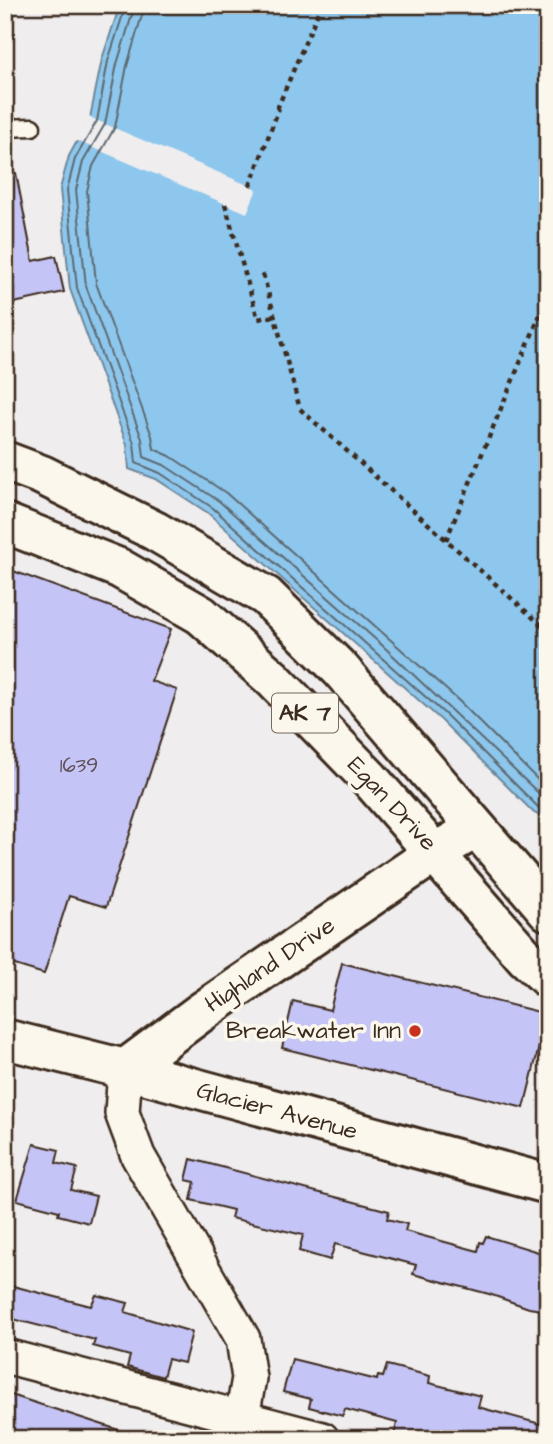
<svg xmlns="http://www.w3.org/2000/svg" width="553" height="1444" viewBox="0 0 553 1444" font-family="'Architects Daughter',sans-serif">
<style>
.water{fill:#8ec7ed;stroke:#6d889a;stroke-width:2}
.pier{fill:#f0edee}
.lines{fill:none;stroke-linecap:round;stroke-linejoin:round}
.shore{stroke:#5c6971;stroke-width:2}
.building{fill:#c5c4f6;stroke:#3b2a1e;stroke-width:2}
.lane-casing{stroke:#3b2a1e;stroke-width:21}
.street-casing{stroke:#3b2a1e;stroke-width:38}
.secondary-casing{stroke:#3b2a1e;stroke-width:44}
.highway-casing{stroke:#3b2a1e;stroke-width:44}
.path{stroke:#3b2a1e;stroke-width:4.5;stroke-dasharray:5 5;stroke-linecap:butt}
.lane{stroke:#fbf7ec;stroke-width:16}
.street{stroke:#fbf7ec;stroke-width:33}
.secondary{stroke:#fbf7ec;stroke-width:38}
.highway{stroke:#fbf7ec;stroke-width:38}
.poi-dot{fill:#c8321e;stroke:#fbf7ec;stroke-width:2.5}
.labels{text-anchor:middle;dominant-baseline:central;stroke-width:7;stroke-linejoin:round;paint-order:stroke}
.number-label{font-size:21px;fill:#5e5054}
.shield{fill:#fbf7ec;stroke:#75685c;stroke-width:2}
.shield-label{font-size:23px;font-weight:bold;fill:#3b2a1e}
.street-label{font-size:24px;fill:#3b2a1e;stroke:#fbf7ec}
.poi-label{font-size:24px;fill:#3b2a1e;stroke:#fbf7ec;text-anchor:end}
</style>
<rect width="100%" height="100%" fill="#f0edee"/>
<filter id="ink" filterUnits="userSpaceOnUse"><feTurbulence type="fractalNoise" baseFrequency=".0143" numOctaves="2"/><feDisplacementMap in="SourceGraphic" scale="14" xChannelSelector="R" yChannelSelector="G"/><feConvolveMatrix kernelMatrix="1 2 1 2 8 2 1 2 1" color-interpolation-filters="sRGB"/></filter>
<g filter="url(#ink)">
<path class="water" d="M 120,5 L 548,5 L 548,820 L 534,813 L 441,720 L 208,513 L 156,479 L 129,469 L 127,445 L 70,289 L 60,189 L 69,156 L 90,118 L 102,59 Z"/>
<path class="pier" d="M 88,113 L 91,118 L 257,189 L 247,213 L 77,141 L 73,141 Z"/>
<g class="lines">
<path class="shore" d="M 126,5 L 108,61 L 97,121 L 75,159 L 67,190 L 77,288 L 134,443 L 136,463 L 160,473 L 213,508 L 446,715 L 538,807 L 548,812
M 135,5 L 117,64 L 105,124 L 83,162 L 76,190 L 86,286 L 142,439 L 144,457 L 164,465 L 219,501 L 383,646 L 548,802
M 145,5 L 127,66 L 115,127 L 93,166 L 87,191 L 96,283 L 152,436 L 154,449 L 170,456 L 226,493 L 459,701 L 548,790"/>
</g>
<path class="building" d="M 16,173 L 33,261 L 56,256 L 64,292 L 5,305 L 5,174 Z
M 5,568 L 171,629 L 151,681 L 177,690 L 106,907 L 69,896 L 44,974 L 5,962 Z
M 342,963 L 547,1014 L 524,1108 L 282,1048 L 293,1001 L 330,1010 Z
M 34,1144 L 59,1150 L 56,1163 L 77,1168 L 71,1190 L 96,1196 L 89,1223 L 58,1215 L 59,1211 L 17,1200 Z
M 191,1159 L 389,1211 L 387,1219 L 407,1224 L 405,1231 L 478,1251 L 480,1242 L 483,1243 L 486,1236 L 548,1255 L 548,1311 L 529,1308 L 489,1294 L 413,1274 L 416,1265 L 335,1244 L 330,1260 L 299,1251 L 303,1235 L 231,1218 L 233,1210 L 191,1200 L 195,1182 L 186,1180 Z
M 5,1284 L 91,1306 L 96,1295 L 128,1303 L 125,1312 L 192,1332 L 184,1363 L 168,1359 L 163,1377 L 127,1367 L 130,1356 L 93,1346 L 95,1340 L 5,1317 Z
M 292,1359 L 377,1380 L 378,1376 L 383,1377 L 387,1365 L 430,1376 L 429,1383 L 481,1396 L 478,1407 L 548,1426 L 548,1439 L 455,1439 L 421,1431 L 419,1439 L 393,1439 L 397,1423 L 345,1409 L 343,1416 L 309,1407 L 311,1399 L 283,1392 Z
M 5,1393 L 134,1435 L 133,1439 L 5,1439 Z"/>
<g class="lines">
<g class="lane-casing">
<path id="lane" d="M 5,128 L 32,127"/>
</g>
<g class="street-casing">
<path id="street" d="M 125,1069 L 122,1113 L 138,1156 L 243,1339 L 249,1378 L 242,1418 L 235,1439
M 5,1356 L 322,1439"/>
</g>
<g class="secondary-casing">
<path id="secondary" d="M 5,1039 L 125,1069 L 548,1184
M 125,1069 L 200,1013 L 436,852 L 475,829"/>
</g>
<g class="highway-casing">
<path id="highway" d="M 5,461 L 42,475 L 155,531 L 266,596 L 341,670 L 548,911
M 5,523 L 119,568 L 201,615 L 273,679 L 369,778 L 526,958 L 548,978"/>
</g>
<path class="path" d="M 277,109 L 321,5
M 250,186 L 279,108
M 225,204 L 258,319 L 274,316
M 263,274 L 300,409 L 548,631
M 446,540 L 548,296"/>
<use href="#lane" class="lane"/>
<use href="#street" class="street"/>
<use href="#secondary" class="secondary"/>
<use href="#highway" class="highway"/>
</g>
</g>
<circle class="poi-dot" cx="415" cy="1031" r="7"/>
<g class="labels">
<g class="number-label">
<text x="79" y="765">1639</text>
</g>
<rect class="shield" x="272" y="693.5" width="66" height="39" rx="5"/>
<g class="shield-label">
<text x="305" y="713">AK 7</text>
</g>
<g class="street-label">
<text transform="translate(392 804) rotate(47)">Egan Drive</text>
<text transform="translate(270 965) rotate(-34)">Highland Drive</text>
<text transform="translate(277 1111) rotate(15)">Glacier Avenue</text>
</g>
<g class="poi-label">
<text x="401" y="1031">Breakwater Inn</text>
</g>
</g>
<rect width="553" height="1444" fill="none" stroke="#fbf7ec" stroke-width="28"/>
<rect x="14" y="14" width="525" height="1416" fill="none" stroke="#3b2a1e" stroke-width="2.5" filter="url(#ink)"/>
</svg>
